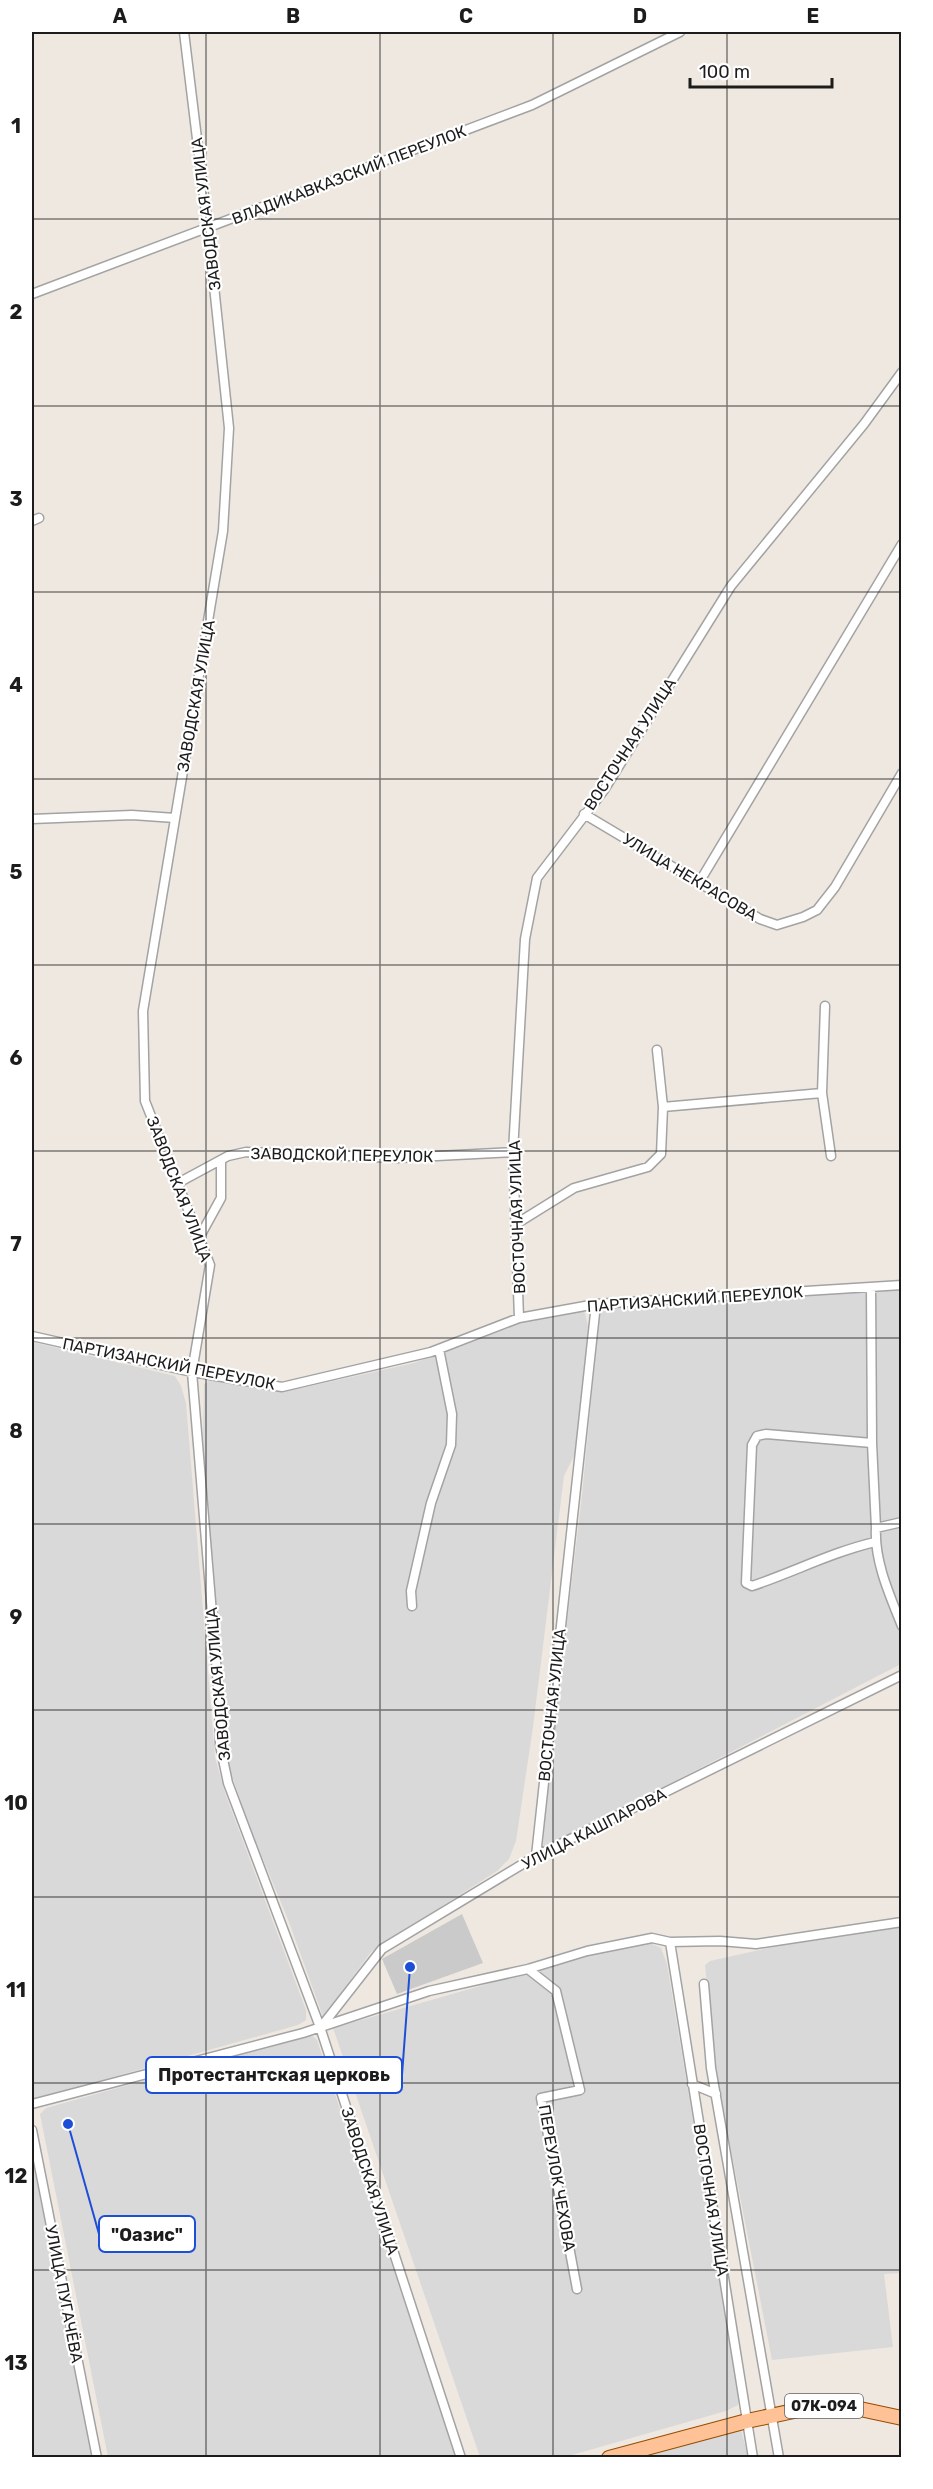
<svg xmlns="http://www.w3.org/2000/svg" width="933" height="2489" viewBox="0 0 933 2489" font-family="Rubik,sans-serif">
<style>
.residential{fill:#dad9d9}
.religious{fill:#cacaca}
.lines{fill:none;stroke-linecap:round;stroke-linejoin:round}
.minor-casing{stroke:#a3a3a3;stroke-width:11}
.primary-casing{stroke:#954d00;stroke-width:16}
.minor{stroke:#fff;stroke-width:8}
.primary{stroke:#ffc296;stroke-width:14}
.grid{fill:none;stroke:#1c1c1c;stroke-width:1.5;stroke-opacity:0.55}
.labels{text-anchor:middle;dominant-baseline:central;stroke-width:4.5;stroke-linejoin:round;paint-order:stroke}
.shield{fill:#fff;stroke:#606060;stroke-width:1.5}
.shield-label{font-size:15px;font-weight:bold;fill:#1c1c1c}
.street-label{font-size:16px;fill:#1c1c1c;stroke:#fff}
.leader{fill:none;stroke:#1d4ed8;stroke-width:2}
.callout-dot{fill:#1d4ed8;stroke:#fff;stroke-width:2}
.callout{fill:#fff;stroke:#1d4ed8;stroke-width:2}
.callout-label{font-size:18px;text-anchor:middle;font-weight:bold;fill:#1c1c1c}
.neatline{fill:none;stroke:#1c1c1c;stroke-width:2}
.grid-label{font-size:20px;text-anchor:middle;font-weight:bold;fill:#1c1c1c}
</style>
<rect width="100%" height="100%" fill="#efe8e1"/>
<path class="residential" d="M 901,1287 L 901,1664 L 567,1837 L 543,1846 L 547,1791 L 582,1495 L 600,1308 Z
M 578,1307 L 585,1313 L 588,1326 L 578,1448 L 564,1476 L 533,1727 L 516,1841 L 509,1859 L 497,1871 L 371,1952 L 323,2017 L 289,1922 L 248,1823 L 228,1764 L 207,1530 L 203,1434 L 204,1384 L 212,1379 L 274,1390 L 302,1388 L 414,1363 L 514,1324 Z
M 32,1342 L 175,1376 L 181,1386 L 186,1403 L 215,1757 L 225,1793 L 306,2010 L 306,2020 L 298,2025 L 35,2099 L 32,2098 Z
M 901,1925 L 901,2273 L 884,2274 L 893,2347 L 772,2360 L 715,2069 L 705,1965 L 710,1961 L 796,1942 Z
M 648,1942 L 661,1948 L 667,1964 L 739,2397 L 738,2405 L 726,2411 L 565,2457 L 480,2457 L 333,2028 L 631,1943 Z
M 310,2034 L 317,2040 L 456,2457 L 108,2457 L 40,2114 L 46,2108 Z
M 32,2158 L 92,2457 L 32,2457 Z
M 741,2429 L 748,2457 L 632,2458 Z"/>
<path class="religious" d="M 462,1914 L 483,1963 L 397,1994 L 382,1959 Z"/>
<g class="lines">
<g class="minor-casing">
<path id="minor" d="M 184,32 L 208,229 L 229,428 L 223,531 L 143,1011 L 145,1101 L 210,1265 L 192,1372 L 219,1698 L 220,1745 L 228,1783 L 320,2027 L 461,2458
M 32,294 L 532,105 L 680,32
M 32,521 L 39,518
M 584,814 L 760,919 L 777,925 L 803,917 L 817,910 L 835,887 L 902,773
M 32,819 L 132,815 L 175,818
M 700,881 L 902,544
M 825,1006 L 822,1093 L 831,1156
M 657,1050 L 663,1107
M 178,1183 L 228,1156 L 246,1152 L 398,1158 L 513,1152
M 516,1224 L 574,1188 L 648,1167 L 661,1154 L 663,1107 L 822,1093
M 199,1238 L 221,1198 L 221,1162
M 871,1287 L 872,1443 L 876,1528 L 902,1522
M 519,1318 L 513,1152 L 525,939 L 537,878 L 604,790 L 731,586 L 864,424 L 902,372
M 32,1336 L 192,1372 L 282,1387 L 431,1352 L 519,1318 L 596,1304 L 902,1285
M 872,1443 L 766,1434 L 757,1436 L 752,1445 L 746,1583 L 752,1586 C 794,1572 832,1552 875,1542
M 876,1528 C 874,1561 890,1596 902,1626
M 412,1606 L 411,1591 L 431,1503 L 451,1445 L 452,1414 L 439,1349
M 536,1856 L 596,1304
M 670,1942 L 753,2458
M 528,1969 L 556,1991 L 580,2090 L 541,2098 L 577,2289
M 704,1984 L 711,2068 L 779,2458
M 321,2027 L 382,1949 L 536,1856 L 902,1675
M 692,2084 L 716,2094
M 32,2104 L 303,2033 L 429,1991 L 528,1969 L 587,1951 L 652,1938 L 670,1942 L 720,1941 L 756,1944 L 902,1922
M 32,2130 L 97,2458"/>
</g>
<g class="primary-casing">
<path id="primary" d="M 609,2458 L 747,2421 L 817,2406 L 846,2406 L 902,2418"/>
</g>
<use href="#minor" class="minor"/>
<use href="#primary" class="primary"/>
</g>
<path class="grid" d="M 206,32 L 206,2458M 380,32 L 380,2458M 553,32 L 553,2458M 727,32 L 727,2458M 32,219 L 902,219M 32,406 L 902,406M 32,592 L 902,592M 32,779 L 902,779M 32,965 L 902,965M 32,1151 L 902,1151M 32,1338 L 902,1338M 32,1524 L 902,1524M 32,1710 L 902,1710M 32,1897 L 902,1897M 32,2083 L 902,2083M 32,2270 L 902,2270"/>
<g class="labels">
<rect class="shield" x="785" y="2394" width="78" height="24" rx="4.5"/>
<g class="shield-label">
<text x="824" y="2406">07К-094</text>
</g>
<g class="street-label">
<text transform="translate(349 175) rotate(-21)">ВЛАДИКАВКАЗСКИЙ ПЕРЕУЛОК</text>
<text transform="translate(206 214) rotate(-97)">ЗАВОДСКАЯ УЛИЦА</text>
<text transform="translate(196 696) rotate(-80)">ЗАВОДСКАЯ УЛИЦА</text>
<text transform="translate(630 744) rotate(-57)">ВОСТОЧНАЯ УЛИЦА</text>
<text transform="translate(690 877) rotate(31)">УЛИЦА НЕКРАСОВА</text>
<text transform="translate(342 1155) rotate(1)">ЗАВОДСКОЙ ПЕРЕУЛОК</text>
<text transform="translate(179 1189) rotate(69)">ЗАВОДСКАЯ УЛИЦА</text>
<text transform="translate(517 1217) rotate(-92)">ВОСТОЧНАЯ УЛИЦА</text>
<text transform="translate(695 1299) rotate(-4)">ПАРТИЗАНСКИЙ ПЕРЕУЛОК</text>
<text transform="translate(169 1364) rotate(11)">ПАРТИЗАНСКИЙ ПЕРЕУЛОК</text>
<text transform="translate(218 1684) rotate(-95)">ЗАВОДСКАЯ УЛИЦА</text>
<text transform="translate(552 1705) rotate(-84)">ВОСТОЧНАЯ УЛИЦА</text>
<text transform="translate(594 1829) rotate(-27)">УЛИЦА КАШПАРОВА</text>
<text transform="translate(557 2178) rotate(80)">ПЕРЕУЛОК ЧЕХОВА</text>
<text transform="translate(370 2181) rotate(72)">ЗАВОДСКАЯ УЛИЦА</text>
<text transform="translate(711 2200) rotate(81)">ВОСТОЧНАЯ УЛИЦА</text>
<text transform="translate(64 2294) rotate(79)">УЛИЦА ПУГАЧЁВА</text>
</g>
</g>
<path class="leader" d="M410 1967L402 2075M68 2124L99 2234"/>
<g class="callout-dot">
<circle cx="410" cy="1967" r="6"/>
<circle cx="68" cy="2124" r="6"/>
</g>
<g class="callout">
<rect x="146" y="2057" width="256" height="36" rx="6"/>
<rect x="99" y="2216" width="96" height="36" rx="6"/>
</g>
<g class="callout-label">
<text x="274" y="2081">Протестантская церковь</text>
<text x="147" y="2241">"Оазис"</text>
</g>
<rect width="933" height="2489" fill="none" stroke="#ffffff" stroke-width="66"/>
<path d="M690 78v9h142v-9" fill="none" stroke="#1c1c1c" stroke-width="3"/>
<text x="699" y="78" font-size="18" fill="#1c1c1c" stroke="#ffffff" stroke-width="4.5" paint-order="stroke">100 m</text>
<rect x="33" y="33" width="867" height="2423" class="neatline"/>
<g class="grid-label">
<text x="120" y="23">A</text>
<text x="293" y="23">B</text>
<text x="466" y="23">C</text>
<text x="640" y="23">D</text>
<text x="813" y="23">E</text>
<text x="16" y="133">1</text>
<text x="16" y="319">2</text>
<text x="16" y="506">3</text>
<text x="16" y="692">4</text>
<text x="16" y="879">5</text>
<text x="16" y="1065">6</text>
<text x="16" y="1251">7</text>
<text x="16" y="1438">8</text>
<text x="16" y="1624">9</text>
<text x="16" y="1810">10</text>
<text x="16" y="1997">11</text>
<text x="16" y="2183">12</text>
<text x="16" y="2370">13</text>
</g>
</svg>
